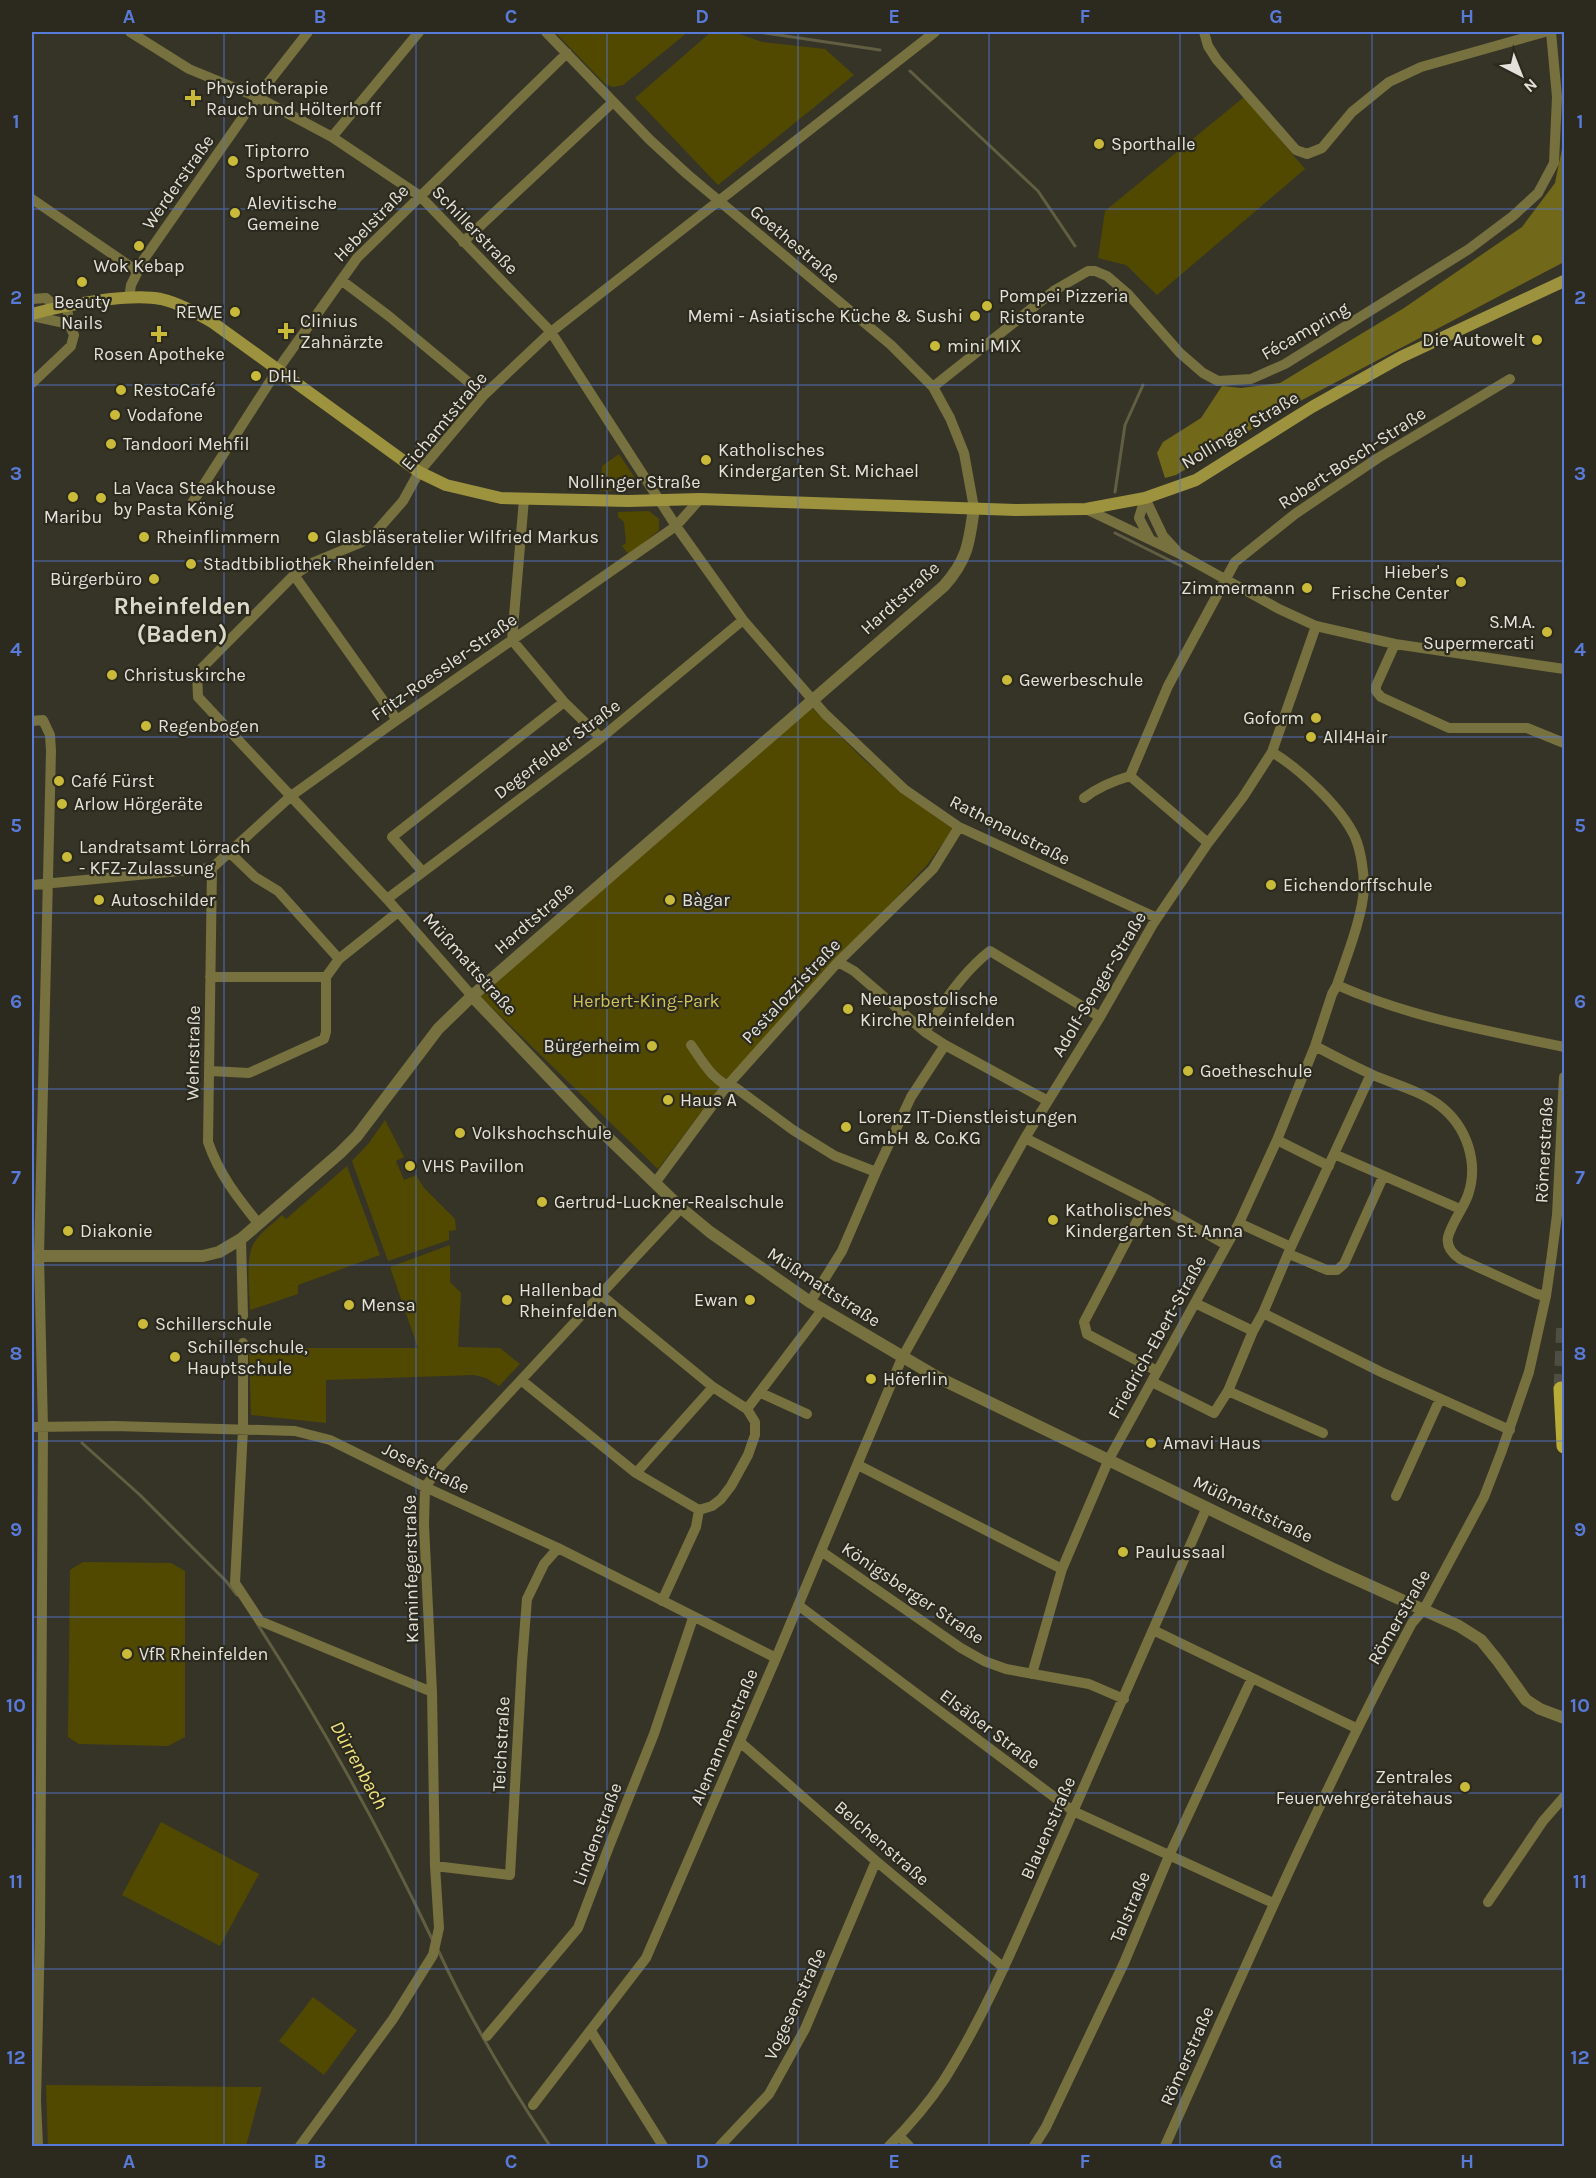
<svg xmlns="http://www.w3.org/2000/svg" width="1596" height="2178" viewBox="0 0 1596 2178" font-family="Karla,sans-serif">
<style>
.green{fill:#524900}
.forest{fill:#71681a}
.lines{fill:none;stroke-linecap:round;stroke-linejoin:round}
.stream{stroke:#625e41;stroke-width:3}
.primary-tunnel{stroke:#504e42;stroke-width:15;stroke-dasharray:15 8;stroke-linecap:butt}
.minor{stroke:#77703f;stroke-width:10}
.tertiary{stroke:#77703f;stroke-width:12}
.secondary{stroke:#9d923d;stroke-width:12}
.primary{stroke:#b9ab38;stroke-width:15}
.grid{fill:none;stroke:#587ad9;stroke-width:1.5;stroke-opacity:0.55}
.poi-dot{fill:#caba3a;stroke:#2c2a1e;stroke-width:2}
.labels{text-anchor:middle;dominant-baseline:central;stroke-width:4.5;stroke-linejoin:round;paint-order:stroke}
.poi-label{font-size:18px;fill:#e3e2da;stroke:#2c2a1e;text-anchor:start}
.street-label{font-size:18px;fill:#e3e2da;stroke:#2c2a1e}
.park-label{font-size:18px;fill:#d0c35b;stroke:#2c2a1e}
.water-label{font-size:20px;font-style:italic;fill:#eee17a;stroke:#2c2a1e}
.district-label{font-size:24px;font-weight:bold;fill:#dbd9c9;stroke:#2c2a1e}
.neatline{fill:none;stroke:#587ad9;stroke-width:2}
.grid-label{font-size:20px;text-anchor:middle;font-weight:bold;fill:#587ad9}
</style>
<rect width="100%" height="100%" fill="#363427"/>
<path class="green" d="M 555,32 L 554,32 L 688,32 L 623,85 L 613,87 L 605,84 Z
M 711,32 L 734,32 L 762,42 L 825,49 L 854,75 L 718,185 L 635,98 Z
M 1244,97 L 1305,169 L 1157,295 L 1126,265 L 1098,258 L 1105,211 Z
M 619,454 L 635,478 L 635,485 L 629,490 L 600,491 L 602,466 Z
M 649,511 L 659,519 L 659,530 L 629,555 L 622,546 L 626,543 L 624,522 L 618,517 L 618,512 Z
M 811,707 L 861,757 L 901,792 L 953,829 L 927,865 L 724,1082 L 658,1169 L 479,995 Z
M 385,1120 L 404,1157 L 396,1161 L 404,1180 L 416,1175 L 424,1188 L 455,1219 L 456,1230 L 449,1231 L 449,1240 L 388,1261 L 352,1161 L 369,1143 Z
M 347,1166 L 380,1255 L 298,1285 L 298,1294 L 250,1310 C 250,1293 245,1261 253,1245 C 259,1233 273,1224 282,1215 L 286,1219 Z
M 450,1245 L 450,1282 L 461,1293 L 458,1347 L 500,1348 L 520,1364 L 499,1386 L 486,1378 L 474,1375 L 326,1380 L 326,1423 L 251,1415 L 249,1348 L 418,1348 L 390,1267 Z
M 83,1562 L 171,1563 L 185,1571 L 185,1737 L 168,1746 L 79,1744 L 68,1737 L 70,1570 Z
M 161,1822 L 259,1874 L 220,1946 L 122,1895 Z
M 313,1997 L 357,2030 L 324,2075 L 279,2041 Z
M 46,2085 L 47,2085 L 262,2087 L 246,2146 L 48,2146 Z"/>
<path class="forest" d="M 1564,139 L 1564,262 L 1285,409 L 1176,475 L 1165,478 L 1157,453 L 1163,442 L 1201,418 L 1222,386 L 1241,388 L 1280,383 L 1404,308 L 1522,227 L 1555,183 Z"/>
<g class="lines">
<path class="stream" d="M 759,32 L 880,50
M 910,71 L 1038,191 L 1075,246
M 1115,492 L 1125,425 L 1143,385
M 1115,533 L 1181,566
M 82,1443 L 140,1495 L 226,1581 L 237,1595
M 258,1625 C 323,1726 381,1831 432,1939
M 438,1950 C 470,2019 508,2083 550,2146"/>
<path class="primary-tunnel" d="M 1561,1389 L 1564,1320"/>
<path class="minor" d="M 130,32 L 189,69 L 257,97 L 332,137 L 420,196 L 551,332 L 676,526 L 743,620 L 825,714 L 904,789 L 959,827 L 1157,918
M 546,32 L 650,140 L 687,174 L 891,345 L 933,387 L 950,418 L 964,453 L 974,508
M 1204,32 L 1208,46 L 1217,60 L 1296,150 L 1307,154 L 1322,148 L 1352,112 L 1389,82 L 1421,67 L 1545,32
M 332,137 L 419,32
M 32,199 L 137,271
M 463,242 L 613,102
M 341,280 L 390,317 L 484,395
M 129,298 L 131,285 L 144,259 L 257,97 L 308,32
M 32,299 L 46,298 L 56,307
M 32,316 L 69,324
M 32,383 L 71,346 L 74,335 L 69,324 L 67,306
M 933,387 L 1055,290 L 1088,271 L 1095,271 L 1107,276 L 1128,294 L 1180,353 L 1203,373 L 1218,381 L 1251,379 L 1285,364 L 1469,249 L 1513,216 L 1538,193 L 1554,163 L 1557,97 L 1551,32
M 1145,498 L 1163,536 L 1176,550
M 1145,498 L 1139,518 L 1150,539
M 524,499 L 512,640 L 564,702 L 601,738
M 192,503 L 278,369 L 357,258 L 567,53
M 1086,509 L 1178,553 L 1279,609 L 1316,626 L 1395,644 L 1564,669
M 294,575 L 397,720
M 1395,644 L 1376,686 L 1376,691 L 1381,697 L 1449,728 L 1527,728 L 1564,743
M 32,721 L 43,720 L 50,735 L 51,751 L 39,1256 L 43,1427 L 40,1933 L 36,2101 L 38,2146
M 1084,798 C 1098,787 1113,781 1130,776
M 1208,843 L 1130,776 L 1168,686 L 1235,562 L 1295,514 L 1378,458 L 1510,379
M 229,852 L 255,877 L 278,891 L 339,959
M 212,868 L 291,796 L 397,720 L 676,526 L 700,499
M 212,868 L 208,1142 C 219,1174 237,1197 258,1223
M 422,871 L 392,837 L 564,702
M 32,885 L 212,868
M 387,899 L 601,738 L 743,620
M 838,962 L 854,971 L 925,1032 L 945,1045 L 1048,1101
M 210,977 L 326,977 L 339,959 L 398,912
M 1337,985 C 1409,1017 1488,1031 1564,1047
M 472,996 L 387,899 L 198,697 L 197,673 L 294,575 L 314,562 L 360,543 L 374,534 L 403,501 L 419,472 L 484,395 L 551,332 L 935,32
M 925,1032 C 942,1003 963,972 990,951 L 1100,1017
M 691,1045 C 702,1061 715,1085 736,1088 L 793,1130 L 835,1156 L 876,1172
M 1315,1046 C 1334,1056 1353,1066 1373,1075 C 1394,1084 1420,1091 1439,1105 C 1467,1126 1479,1163 1468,1195 C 1463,1209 1452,1222 1448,1237 C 1446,1247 1453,1254 1460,1259 L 1537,1294 L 1546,1296
M 210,1071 L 249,1073 L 324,1039 L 326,1032 L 326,977
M 1025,1138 L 1148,1200 L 1226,1245
M 1277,1140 L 1329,1166
M 1334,1154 L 1460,1209
M 655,1183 L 726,1087 L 838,962 L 933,869 L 959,827
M 1148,1200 L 1084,1322 L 1087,1334 L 1157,1371
M 1239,1223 L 1291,1247
M 241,1239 L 243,1316
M 1289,1254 L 1327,1270 L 1337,1270 L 1344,1264 L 1383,1177
M 810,1302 L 842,1251 L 876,1172 L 911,1097 L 945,1045
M 1195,1303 L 1253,1331
M 1263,1313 L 1381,1372 L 1510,1430
M 243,1343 L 243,1429 L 235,1583 L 260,1621 L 432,1692
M 521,1380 L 636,1473 L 699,1510 L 712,1506 L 721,1499 L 731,1486 L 748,1455 L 755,1435 L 755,1422 L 747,1409 L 713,1387 L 600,1294
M 1152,1382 L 1214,1413 L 1228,1391 L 1253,1331 L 1263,1313 L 1291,1247 L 1371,1074
M 1228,1391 L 1323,1433
M 761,1393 L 807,1414
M 747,1409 L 822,1310
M 32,1427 L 114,1426 L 295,1431 L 330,1440 L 425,1487 L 558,1548 L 776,1658
M 858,1465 L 1062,1569
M 636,1473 L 713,1387
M 1396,1496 L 1440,1399
M 821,1551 L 961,1648 L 984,1661 L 1006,1669 L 1089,1684 L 1124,1699
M 662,1601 L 696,1527 L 699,1510
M 798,1605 L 1073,1811 L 1273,1903
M 1153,1630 L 1356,1728
M 1032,1674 L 1062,1569 L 1109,1459 L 1239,1223 L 1277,1140 L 1315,1046 L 1332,994 L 1337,985 C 1346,958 1363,916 1364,887 C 1364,873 1361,851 1355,837 C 1341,807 1300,769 1272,752
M 740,1742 L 876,1861 L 1004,1968
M 435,1866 L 510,1875 L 522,1662 L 527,1599 L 544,1564 L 558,1548
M 1488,1902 L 1543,1821 L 1564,1797
M 591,2031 L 663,2146
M 487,2036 L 578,1928 L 610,1844 L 654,1734 L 693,1618
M 533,2105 L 646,1958 L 776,1658 L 902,1358 L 1025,1138 L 1100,1017 L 1153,924 L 1208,843 L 1243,797 L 1272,752 L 1316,626
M 899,2136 L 909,2146
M 300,2146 L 393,2019 L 433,1955 L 439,1928 L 435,1866 L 432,1692 L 424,1525 L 425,1487 L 441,1466 L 681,1208
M 720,2146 L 769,2094 L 805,2029 L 876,1861
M 889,2146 C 909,2126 928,2104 944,2080 C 990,2007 1022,1926 1057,1848 C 1107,1734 1157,1620 1207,1507
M 1034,2146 L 1046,2127 L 1124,1963 L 1169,1856 L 1252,1678
M 1165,2146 C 1244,1970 1321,1793 1412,1623 L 1424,1609 L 1484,1497 L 1501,1453 L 1529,1372 L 1546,1296 L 1552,1254 L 1557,1215 L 1564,1077"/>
<path class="tertiary" d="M 472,996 L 595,1125 L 681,1208 L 710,1232 L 810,1302 L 937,1377 L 1329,1567 L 1459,1626 L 1481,1640 L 1498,1661 L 1526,1700 L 1540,1709 L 1564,1718
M 32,1256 L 203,1256 L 219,1252 L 241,1239 L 340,1153 L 357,1136 L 438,1029 L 472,996 L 944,586 C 968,559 969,543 974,508"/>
<path class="secondary" d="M 32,314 C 64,305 129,293 161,299 C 179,303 196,313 212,322 L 419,472 L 446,485 L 501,498 L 628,501 L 700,499 L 1016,510 L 1086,509 L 1145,498 L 1196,480 L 1312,407 L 1401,357 L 1564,281"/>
<path class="primary" d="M 1561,1389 L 1564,1446"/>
</g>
<path class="grid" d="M 224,32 L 224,2146M 416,32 L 416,2146M 607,32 L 607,2146M 798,32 L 798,2146M 989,32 L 989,2146M 1180,32 L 1180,2146M 1372,32 L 1372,2146M 32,209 L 1564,209M 32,385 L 1564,385M 32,561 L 1564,561M 32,737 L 1564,737M 32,913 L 1564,913M 32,1089 L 1564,1089M 32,1265 L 1564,1265M 32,1441 L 1564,1441M 32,1617 L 1564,1617M 32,1793 L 1564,1793M 32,1969 L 1564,1969"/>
<g class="poi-dot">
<path d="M190 89h6v6h6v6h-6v6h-6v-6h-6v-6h6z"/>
<circle cx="1099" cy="144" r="6"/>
<circle cx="233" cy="161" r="6"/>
<circle cx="235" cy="213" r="6"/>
<circle cx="139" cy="246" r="6"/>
<circle cx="82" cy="282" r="6"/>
<circle cx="987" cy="306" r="6"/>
<circle cx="235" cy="312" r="6"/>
<circle cx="975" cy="316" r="6"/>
<path d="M283 322h6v6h6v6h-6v6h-6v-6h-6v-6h6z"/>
<path d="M156 325h6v6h6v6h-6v6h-6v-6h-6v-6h6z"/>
<circle cx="1537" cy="340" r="6"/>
<circle cx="935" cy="346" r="6"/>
<circle cx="256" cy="376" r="6"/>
<circle cx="121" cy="390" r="6"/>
<circle cx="115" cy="415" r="6"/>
<circle cx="111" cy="444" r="6"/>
<circle cx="706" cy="460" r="6"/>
<circle cx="73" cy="497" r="6"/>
<circle cx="101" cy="498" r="6"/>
<circle cx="144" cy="537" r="6"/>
<circle cx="313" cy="537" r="6"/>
<circle cx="191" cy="564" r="6"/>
<circle cx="154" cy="579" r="6"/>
<circle cx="1461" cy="582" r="6"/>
<circle cx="1307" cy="588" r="6"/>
<circle cx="1547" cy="632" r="6"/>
<circle cx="112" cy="675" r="6"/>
<circle cx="1007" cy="680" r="6"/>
<circle cx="1316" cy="718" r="6"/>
<circle cx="146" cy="726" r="6"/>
<circle cx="1311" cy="737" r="6"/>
<circle cx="59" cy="781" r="6"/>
<circle cx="62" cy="804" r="6"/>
<circle cx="67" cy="857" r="6"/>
<circle cx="1271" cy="885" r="6"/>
<circle cx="99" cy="900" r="6"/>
<circle cx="670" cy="900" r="6"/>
<circle cx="848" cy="1009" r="6"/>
<circle cx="652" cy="1046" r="6"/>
<circle cx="1188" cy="1071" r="6"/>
<circle cx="668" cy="1100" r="6"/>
<circle cx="846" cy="1127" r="6"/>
<circle cx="460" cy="1133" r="6"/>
<circle cx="410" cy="1166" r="6"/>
<circle cx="542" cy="1202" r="6"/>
<circle cx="1053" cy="1220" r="6"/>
<circle cx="68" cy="1231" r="6"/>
<circle cx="507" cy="1300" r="6"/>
<circle cx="750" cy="1300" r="6"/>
<circle cx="349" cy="1305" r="6"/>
<circle cx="143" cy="1324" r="6"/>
<circle cx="175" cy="1357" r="6"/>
<circle cx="871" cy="1379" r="6"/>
<circle cx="1151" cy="1443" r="6"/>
<circle cx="1123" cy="1552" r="6"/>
<circle cx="127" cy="1654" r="6"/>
<circle cx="1465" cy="1787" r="6"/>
</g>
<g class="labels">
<g class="poi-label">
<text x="206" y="88">Physiotherapie<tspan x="206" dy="21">Rauch und Hölterhoff</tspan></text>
<text x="1111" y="144">Sporthalle</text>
<text x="245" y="151">Tiptorro<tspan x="245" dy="21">Sportwetten</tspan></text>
<text x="247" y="203">Alevitische<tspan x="247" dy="21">Gemeine</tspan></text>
<text x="139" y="266" text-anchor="middle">Wok Kebap</text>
<text x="999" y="296">Pompei Pizzeria<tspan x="999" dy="21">Ristorante</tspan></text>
<text x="82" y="302" text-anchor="middle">Beauty<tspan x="82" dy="21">Nails</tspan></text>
<text x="223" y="312" text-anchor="end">REWE</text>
<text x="963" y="316" text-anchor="end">Memi - Asiatische Küche &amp; Sushi</text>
<text x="300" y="321">Clinius<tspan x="300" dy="21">Zahnärzte</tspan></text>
<text x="1525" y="340" text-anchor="end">Die Autowelt</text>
<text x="947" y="346">mini MIX</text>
<text x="159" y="354" text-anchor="middle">Rosen Apotheke</text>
<text x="268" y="376">DHL</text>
<text x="133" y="390">RestoCafé</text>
<text x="127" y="415">Vodafone</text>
<text x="123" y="444">Tandoori Mehfil</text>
<text x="718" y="450">Katholisches<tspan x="718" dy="21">Kindergarten St. Michael</tspan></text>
<text x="113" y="488">La Vaca Steakhouse<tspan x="113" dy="21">by Pasta König</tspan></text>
<text x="73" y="517" text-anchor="middle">Maribu</text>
<text x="156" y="537">Rheinflimmern</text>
<text x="325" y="537">Glasbläseratelier Wilfried Markus</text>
<text x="203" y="564">Stadtbibliothek Rheinfelden</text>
<text x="1449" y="572" text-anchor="end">Hieber's<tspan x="1449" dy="21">Frische Center</tspan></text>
<text x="142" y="579" text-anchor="end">Bürgerbüro</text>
<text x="1295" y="588" text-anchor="end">Zimmermann</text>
<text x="1535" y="622" text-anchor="end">S.M.A.<tspan x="1535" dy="21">Supermercati</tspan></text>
<text x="124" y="675">Christuskirche</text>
<text x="1019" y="680">Gewerbeschule</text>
<text x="1304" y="718" text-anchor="end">Goform</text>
<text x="158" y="726">Regenbogen</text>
<text x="1323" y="737">All4Hair</text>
<text x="71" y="781">Café Fürst</text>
<text x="74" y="804">Arlow Hörgeräte</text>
<text x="79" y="847">Landratsamt Lörrach<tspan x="79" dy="21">- KFZ-Zulassung</tspan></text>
<text x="1283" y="885">Eichendorffschule</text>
<text x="111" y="900">Autoschilder</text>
<text x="682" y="900">Bàgar</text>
<text x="860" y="999">Neuapostolische<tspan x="860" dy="21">Kirche Rheinfelden</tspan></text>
<text x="640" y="1046" text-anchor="end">Bürgerheim</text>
<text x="1200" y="1071">Goetheschule</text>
<text x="680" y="1100">Haus A</text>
<text x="858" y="1117">Lorenz IT-Dienstleistungen<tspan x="858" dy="21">GmbH &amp; Co.KG</tspan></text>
<text x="472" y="1133">Volkshochschule</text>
<text x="422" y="1166">VHS Pavillon</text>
<text x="554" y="1202">Gertrud-Luckner-Realschule</text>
<text x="1065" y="1210">Katholisches<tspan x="1065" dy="21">Kindergarten St. Anna</tspan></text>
<text x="80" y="1231">Diakonie</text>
<text x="519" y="1290">Hallenbad<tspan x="519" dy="21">Rheinfelden</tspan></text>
<text x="738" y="1300" text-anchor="end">Ewan</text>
<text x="361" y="1305">Mensa</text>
<text x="155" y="1324">Schillerschule</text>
<text x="187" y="1347">Schillerschule,<tspan x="187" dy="21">Hauptschule</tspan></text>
<text x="883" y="1379">Höferlin</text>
<text x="1163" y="1443">Amavi Haus</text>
<text x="1135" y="1552">Paulussaal</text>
<text x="139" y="1654">VfR Rheinfelden</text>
<text x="1453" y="1777" text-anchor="end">Zentrales<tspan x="1453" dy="21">Feuerwehrgerätehaus</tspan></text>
</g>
<g class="street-label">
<text transform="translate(178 182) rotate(-55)">Werderstraße</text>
<text transform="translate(371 223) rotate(-46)">Hebelstraße</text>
<text transform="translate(475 230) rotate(46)">Schillerstraße</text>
<text transform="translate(795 244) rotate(40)">Goethestraße</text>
<text transform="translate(1305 331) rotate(-30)">Fécampring</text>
<text transform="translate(444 421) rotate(-50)">Eichamtstraße</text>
<text transform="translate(1240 430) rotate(-31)">Nollinger Straße</text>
<text transform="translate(1352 458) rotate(-33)">Robert-Bosch-Straße</text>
<text x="634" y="482">Nollinger Straße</text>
<text transform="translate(900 598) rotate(-42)">Hardtstraße</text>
<text transform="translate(444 667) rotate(-35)">Fritz-Roessler-Straße</text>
<text transform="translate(557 749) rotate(-37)">Degerfelder Straße</text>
<text transform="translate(1010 830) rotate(27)">Rathenaustraße</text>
<text transform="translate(534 918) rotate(-41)">Hardtstraße</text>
<text transform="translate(470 964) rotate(48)">Müßmattstraße</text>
<text transform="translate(1099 984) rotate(-59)">Adolf-Senger-Straße</text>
<text transform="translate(791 991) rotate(-47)">Pestalozzistraße</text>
<text transform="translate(193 1053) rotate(-89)">Wehrstraße</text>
<text transform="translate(1544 1150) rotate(-87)">Römerstraße</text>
<text transform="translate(824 1287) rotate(33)">Müßmattstraße</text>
<text transform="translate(1157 1337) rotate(-61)">Friedrich-Ebert-Straße</text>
<text transform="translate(426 1468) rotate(26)">Josefstraße</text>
<text transform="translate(1253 1509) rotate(26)">Müßmattstraße</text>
<text transform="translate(411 1569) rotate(-91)">Kaminfegerstraße</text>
<text transform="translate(913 1593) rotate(34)">Königsberger Straße</text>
<text transform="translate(1399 1617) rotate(-60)">Römerstraße</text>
<text transform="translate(990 1729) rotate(37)">Elsäßer Straße</text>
<text transform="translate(724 1737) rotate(-67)">Alemannenstraße</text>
<text transform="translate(501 1744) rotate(-87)">Teichstraße</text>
<text transform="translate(1048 1828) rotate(-66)">Blauenstraße</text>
<text transform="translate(597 1834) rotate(-69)">Lindenstraße</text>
<text transform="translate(882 1843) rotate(41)">Belchenstraße</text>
<text transform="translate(1130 1907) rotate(-67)">Talstraße</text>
<text transform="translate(795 2004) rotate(-65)">Vogesenstraße</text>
<text transform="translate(1187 2056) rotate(-66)">Römerstraße</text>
</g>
<g class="park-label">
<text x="646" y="1001">Herbert-King-Park</text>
</g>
<g class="water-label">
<text transform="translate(359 1765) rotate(61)">Dürrenbach</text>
</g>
<g class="district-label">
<text x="182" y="606">Rheinfelden<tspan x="182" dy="28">(Baden)</tspan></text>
</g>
</g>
<rect width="1596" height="2178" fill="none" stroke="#2c2a1e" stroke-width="66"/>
<g transform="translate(1521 75) rotate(138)" stroke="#2c2a1e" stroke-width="4.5" paint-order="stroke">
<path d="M0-4.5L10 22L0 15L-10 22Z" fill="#e3e2da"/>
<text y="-9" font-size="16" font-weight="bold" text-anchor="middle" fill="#e3e2da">N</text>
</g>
<rect x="33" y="33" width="1530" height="2112" class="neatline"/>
<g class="grid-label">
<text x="129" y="23">A</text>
<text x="320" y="23">B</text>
<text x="511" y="23">C</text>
<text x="702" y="23">D</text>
<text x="894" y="23">E</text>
<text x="1085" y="23">F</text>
<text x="1276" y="23">G</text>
<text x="1467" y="23">H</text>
<text x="16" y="128">1</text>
<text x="1580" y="128">1</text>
<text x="16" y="304">2</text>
<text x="1580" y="304">2</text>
<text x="16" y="480">3</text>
<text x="1580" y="480">3</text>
<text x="16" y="656">4</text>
<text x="1580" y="656">4</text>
<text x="16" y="832">5</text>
<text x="1580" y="832">5</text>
<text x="16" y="1008">6</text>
<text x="1580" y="1008">6</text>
<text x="16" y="1184">7</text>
<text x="1580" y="1184">7</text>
<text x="16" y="1360">8</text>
<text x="1580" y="1360">8</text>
<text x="16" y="1536">9</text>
<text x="1580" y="1536">9</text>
<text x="16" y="1712">10</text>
<text x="1580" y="1712">10</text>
<text x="16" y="1888">11</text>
<text x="1580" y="1888">11</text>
<text x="16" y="2064">12</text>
<text x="1580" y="2064">12</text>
<text x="129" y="2168">A</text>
<text x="320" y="2168">B</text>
<text x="511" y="2168">C</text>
<text x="702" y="2168">D</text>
<text x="894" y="2168">E</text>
<text x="1085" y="2168">F</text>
<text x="1276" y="2168">G</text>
<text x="1467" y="2168">H</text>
</g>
</svg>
